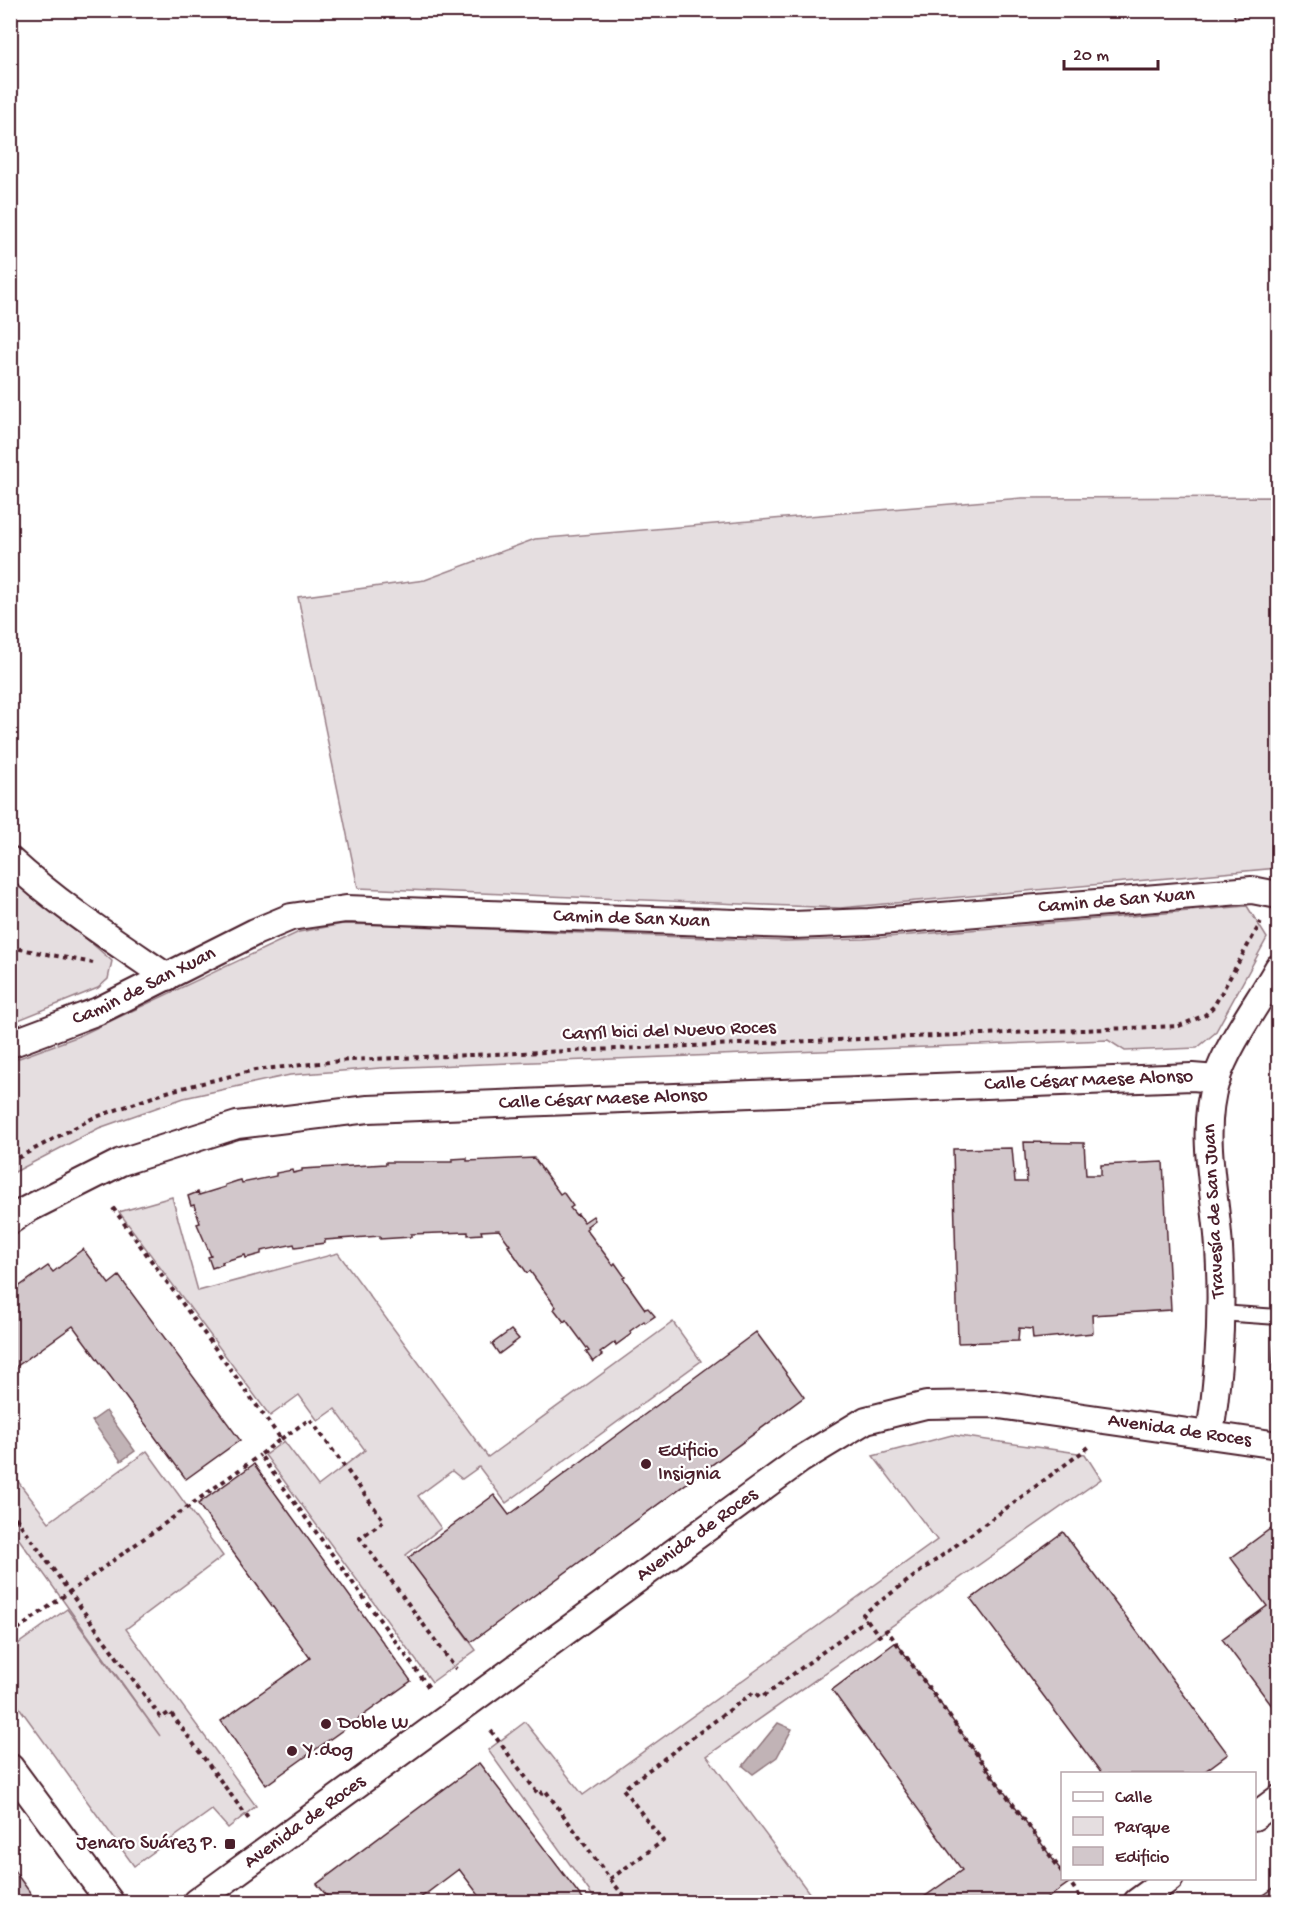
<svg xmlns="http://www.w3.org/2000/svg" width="1289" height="1913" viewBox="0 0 1289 1913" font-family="'Gochi Hand',sans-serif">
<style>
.green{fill:#e5dee0;stroke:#987e86;stroke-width:1.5}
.water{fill:#c1b3b6;stroke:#91787e;stroke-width:1.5}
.building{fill:#d2c7cb;stroke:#4a1f2b;stroke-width:1.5}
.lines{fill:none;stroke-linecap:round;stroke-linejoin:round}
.service-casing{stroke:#4a1f2b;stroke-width:18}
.minor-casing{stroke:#4a1f2b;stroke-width:30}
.path{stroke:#4a1f2b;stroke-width:4;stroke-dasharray:4.5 4.5;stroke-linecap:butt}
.service{stroke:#fff;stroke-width:14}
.minor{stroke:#fff;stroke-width:26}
.poi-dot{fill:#4a1f2b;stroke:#fff;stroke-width:2}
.labels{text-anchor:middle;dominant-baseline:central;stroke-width:4.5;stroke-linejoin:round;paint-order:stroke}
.street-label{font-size:20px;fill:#4a1f2b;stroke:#fff}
.poi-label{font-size:20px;fill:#4a1f2b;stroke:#fff;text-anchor:start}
</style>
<rect width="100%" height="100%" fill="#fff"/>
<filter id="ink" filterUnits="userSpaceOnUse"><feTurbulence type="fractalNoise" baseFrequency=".0167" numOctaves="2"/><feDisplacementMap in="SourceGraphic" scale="12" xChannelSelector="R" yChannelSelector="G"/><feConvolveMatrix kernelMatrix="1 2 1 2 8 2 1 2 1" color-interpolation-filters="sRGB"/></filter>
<g filter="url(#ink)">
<path class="green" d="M 1278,497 L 1278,868 L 840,908 L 358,888 L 298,597 L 425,580 L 535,539 L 1022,498 Z
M 11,873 L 112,961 L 108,979 L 98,988 L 11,1023 Z
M 1247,906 L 1267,938 L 1215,1033 L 1197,1048 L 1125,1051 L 1108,1040 L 380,1068 L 290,1075 L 184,1098 L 99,1128 L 11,1174 L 11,1061 L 79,1036 L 299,932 L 343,924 L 385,925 L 785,941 L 864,939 Z
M 172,1197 L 198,1291 L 338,1253 L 488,1457 L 673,1322 L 701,1361 L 506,1503 L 479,1467 L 462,1479 L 452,1471 L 418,1496 L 441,1528 L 406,1555 L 476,1650 L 432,1682 L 265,1455 L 284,1441 L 318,1486 L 365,1450 L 335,1409 L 318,1421 L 299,1395 L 270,1416 L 119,1212 Z
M 952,1435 L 1085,1454 L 1101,1479 L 707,1756 L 816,1902 L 597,1902 L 488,1750 L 525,1722 L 583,1795 L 937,1540 L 873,1456 Z
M 147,1451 L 223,1556 L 126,1629 L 256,1806 L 228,1828 L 212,1810 L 134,1866 L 11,1696 L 11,1649 L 67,1609 L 160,1736 L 11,1528 L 10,1471 L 49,1522 Z"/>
<path class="water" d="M 106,1411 L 135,1451 L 121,1461 L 92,1421 Z
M 778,1723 L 792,1729 L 777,1757 L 753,1774 L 743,1766 Z"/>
<path class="building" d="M 1233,10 L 1278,10 L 1278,12 L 1235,19 Z
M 1024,1142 L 1084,1143 L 1086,1175 L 1101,1175 L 1101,1165 L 1163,1162 L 1171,1310 L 1092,1315 L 1093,1333 L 1033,1339 L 1032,1329 L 1019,1328 L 1018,1341 L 958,1343 L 953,1149 L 1012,1148 L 1015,1182 L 1027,1182 Z
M 467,1158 L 467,1161 L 534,1158 L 560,1194 L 563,1192 L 573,1206 L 570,1208 L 576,1215 L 578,1214 L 584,1222 L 593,1216 L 595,1220 L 587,1226 L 588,1227 L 586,1229 L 613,1265 L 615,1263 L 625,1277 L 623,1278 L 645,1309 L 648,1308 L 655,1316 L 645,1323 L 644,1321 L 630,1331 L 631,1334 L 616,1345 L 615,1342 L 600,1353 L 602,1355 L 593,1362 L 586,1352 L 589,1351 L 566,1320 L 564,1322 L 554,1309 L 556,1307 L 530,1271 L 527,1273 L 508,1246 L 510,1245 L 499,1230 L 481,1231 L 482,1234 L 468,1235 L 468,1232 L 411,1234 L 411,1237 L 380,1239 L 380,1236 L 325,1240 L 325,1243 L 295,1247 L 294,1244 L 261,1251 L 261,1254 L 246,1258 L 245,1255 L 222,1262 L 223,1264 L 212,1268 L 208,1257 L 211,1256 L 197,1224 L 200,1223 L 194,1205 L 191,1206 L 188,1196 L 198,1192 L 199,1195 L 225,1187 L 225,1185 L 237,1181 L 241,1180 L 242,1183 L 276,1176 L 276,1173 L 292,1170 L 293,1173 L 302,1171 L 302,1169 L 386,1164 L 386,1162 L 452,1162 L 452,1159 Z
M 83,1249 L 109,1284 L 119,1276 L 240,1440 L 186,1479 L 73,1326 L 10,1371 L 10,1293 L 48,1266 L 53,1272 Z
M 511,1330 L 519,1339 L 499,1354 L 492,1344 Z
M 756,1332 L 804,1397 L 471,1642 L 408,1558 L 494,1495 L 509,1515 Z
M 1274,1339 L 1278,1339 L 1278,1393 L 1271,1393 Z
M 254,1464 L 411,1681 L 266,1785 L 221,1721 L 310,1658 L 198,1504 Z
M 1278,1523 L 1278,1714 L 1222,1639 L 1267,1606 L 1231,1558 Z
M 1063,1532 L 1228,1754 L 1201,1774 L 1102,1774 L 971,1599 Z
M 896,1642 L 1062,1872 L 1062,1878 L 1067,1878 L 1070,1882 L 1042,1902 L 917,1902 L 962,1870 L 832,1690 Z
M 479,1763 L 585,1902 L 484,1902 L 459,1869 L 415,1902 L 332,1902 L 317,1884 Z
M 10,1865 L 37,1902 L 10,1902 Z
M 1278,1885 L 1278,1902 L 1254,1902 Z"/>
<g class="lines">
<g class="service-casing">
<path id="service" d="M 1220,1313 L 1278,1317"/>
</g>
<g class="minor-casing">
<g id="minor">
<path d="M 10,860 C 59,905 113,940 167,977"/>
<path id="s1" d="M 10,1044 L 98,1011 L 255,932 L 291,917 L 346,909 L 793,925 L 869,922 L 1252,890 L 1278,895"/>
<path id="s2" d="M 10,1221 L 26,1210 L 121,1162 L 237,1125 L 368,1109 L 1192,1077 L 1217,1079"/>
<path d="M 1210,1435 C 1219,1374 1223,1310 1219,1248 C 1216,1193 1199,1134 1216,1080 C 1227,1045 1260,1000 1278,968"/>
<path d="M 10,1767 L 110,1902"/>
<path d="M 1254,1817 L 1278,1799"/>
<path id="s3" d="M 196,1902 L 800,1460 L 866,1420 L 926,1405 L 992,1404 L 1278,1445"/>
<path d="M 1137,1902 L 1170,1878"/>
</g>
</g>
<path class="path" d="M 10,947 L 93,963
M 10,1162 L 93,1118 L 170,1091 L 255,1070 L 349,1060 L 1179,1026 L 1205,1015 L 1214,1006 L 1261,922
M 113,1208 L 281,1439 L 260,1455 L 430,1689
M 281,1439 L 310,1419 L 384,1521 L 360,1538 L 456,1669
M 10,1510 L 161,1718 L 170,1712 L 251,1822
M 10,1641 L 14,1639 L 11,1634 L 260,1455
M 491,1731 L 539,1795 L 545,1790 L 610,1879 L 663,1841 L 623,1789 L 754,1692 L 761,1698 L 867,1619
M 1062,1872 L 887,1630 L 879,1636 L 863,1614 L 1089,1447
M 1067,1878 L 1083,1901
M 610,1879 L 629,1902"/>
<use href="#service" class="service"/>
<use href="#minor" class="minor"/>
</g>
</g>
<g class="poi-dot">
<circle cx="646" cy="1464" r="6"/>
<circle cx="326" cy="1724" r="6"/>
<circle cx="292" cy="1751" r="6"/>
<rect x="224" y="1838" width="12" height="12" rx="3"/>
</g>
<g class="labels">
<g class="street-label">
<text stroke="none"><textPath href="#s1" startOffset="1136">Camin de San Xuan</textPath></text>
<text stroke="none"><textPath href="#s1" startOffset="650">Camin de San Xuan</textPath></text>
<text stroke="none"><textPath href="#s1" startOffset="146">Camin de San Xuan</textPath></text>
<text transform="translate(669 1032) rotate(-2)">Carríl bici del Nuevo Roces</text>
<text stroke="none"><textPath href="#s2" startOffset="1101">Calle César Maese Alonso</textPath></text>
<text stroke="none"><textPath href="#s2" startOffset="615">Calle César Maese Alonso</textPath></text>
<text transform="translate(1215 1211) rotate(-93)">Travesía de San Juan</text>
<text stroke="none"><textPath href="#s3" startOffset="1143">Avenida de Roces</textPath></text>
<text stroke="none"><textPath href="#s3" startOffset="621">Avenida de Roces</textPath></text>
<text stroke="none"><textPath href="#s3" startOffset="135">Avenida de Roces</textPath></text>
</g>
<g class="poi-label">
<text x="658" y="1452">Edificio<tspan x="658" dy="23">Insignia</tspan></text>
<text x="338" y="1724">Doble W</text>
<text x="304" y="1751">Y.dog</text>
<text x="218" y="1844" text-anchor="end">Jenaro Suárez P.</text>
</g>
</g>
<rect width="1289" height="1913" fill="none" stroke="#fff" stroke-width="36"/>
<rect x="18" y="18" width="1253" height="1877" fill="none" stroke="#4a1f2b" stroke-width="2" filter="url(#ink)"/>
<rect x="1061" y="1772" width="195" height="108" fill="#ffffff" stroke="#b7a5aa" stroke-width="1.5"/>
<rect x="1073" y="1792" width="30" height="9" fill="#ffffff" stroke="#b7a5aa" stroke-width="1.5"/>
<text x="1115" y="1802" font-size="18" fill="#4a1f2b">Calle</text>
<rect x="1073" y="1817" width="30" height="18" fill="#e5dee0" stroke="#b7a5aa" stroke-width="1.5"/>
<text x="1115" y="1832" font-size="18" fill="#4a1f2b">Parque</text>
<rect x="1073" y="1847" width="30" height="18" fill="#d2c7cb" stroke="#b7a5aa" stroke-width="1.5"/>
<text x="1115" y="1862" font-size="18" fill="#4a1f2b">Edificio</text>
<path d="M1064 60v9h94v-9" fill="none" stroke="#4a1f2b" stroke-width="3"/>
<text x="1073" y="60" font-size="18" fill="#4a1f2b" stroke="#ffffff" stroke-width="4.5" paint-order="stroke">20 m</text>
</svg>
